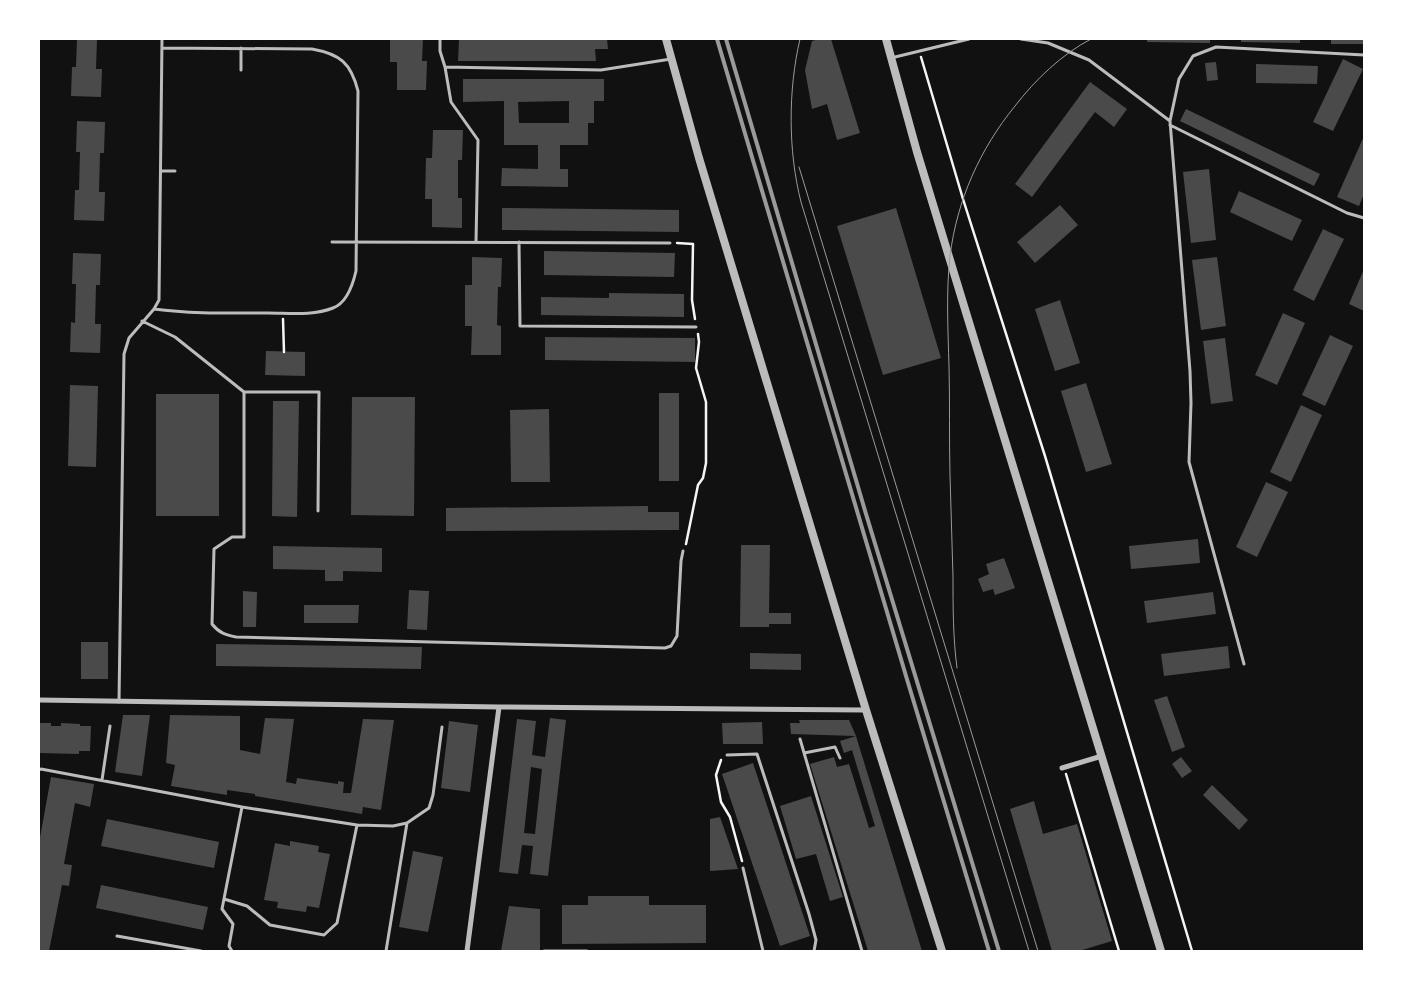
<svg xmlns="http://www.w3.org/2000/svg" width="1403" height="990" viewBox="0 0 1403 990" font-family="Lato,sans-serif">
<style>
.building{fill:#4a4a4a;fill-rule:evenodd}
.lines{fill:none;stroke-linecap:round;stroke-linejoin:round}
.path{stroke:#f5f5f5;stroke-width:2.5}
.service{stroke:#bcbcbc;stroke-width:3}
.minor{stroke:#bcbcbc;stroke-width:5}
.tertiary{stroke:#bcbcbc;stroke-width:8}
.tram{stroke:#9a9a9a;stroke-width:1}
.rail{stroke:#9a9a9a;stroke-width:4}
</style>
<rect width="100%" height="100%" fill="#111"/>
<path class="building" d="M 77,39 L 97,39 L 96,69 L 102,69 L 101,97 L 71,96 L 72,67 L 76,67 Z
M 390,39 L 423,39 L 422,61 L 427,61 L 426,90 L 397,90 L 397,62 L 390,62 Z
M 459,39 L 607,39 L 608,49 L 595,49 L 596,61 L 458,61 Z
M 819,39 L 831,39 L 860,133 L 837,140 L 827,104 L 812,109 L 805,70 L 812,41 Z
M 1147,39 L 1210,39 L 1210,43 L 1147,42 Z
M 1241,39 L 1300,39 L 1300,43 L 1241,42 Z
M 1331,39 L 1364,39 L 1364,44 L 1331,44 Z
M 1343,59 L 1363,69 L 1333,131 L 1313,122 Z
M 1216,62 L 1218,80 L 1207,81 L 1205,63 Z
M 1256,64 L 1318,66 L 1317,84 L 1256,83 Z
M 463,79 L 604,79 L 604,101 L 594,101 L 594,123 L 588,123 L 588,145 L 560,145 L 560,169 L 568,169 L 568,187 L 501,186 L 502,168 L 538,169 L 538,145 L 504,145 L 504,101 L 463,102 ZM 569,101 L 569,123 L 519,123 L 518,102 Z
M 1090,82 L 1127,109 L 1114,127 L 1095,112 L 1032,197 L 1015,184 Z
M 1186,109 L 1320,174 L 1314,186 L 1180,121 Z
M 77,121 L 105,122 L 104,153 L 100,153 L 99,192 L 105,192 L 104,221 L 74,220 L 75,190 L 79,190 L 80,152 L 76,152 Z
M 433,130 L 463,130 L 462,160 L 458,160 L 458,198 L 462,198 L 462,228 L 432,227 L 432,199 L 425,199 L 426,158 L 432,158 Z
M 1364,136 L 1364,194 L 1359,206 L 1337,197 Z
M 1209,169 L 1216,240 L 1191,243 L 1183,172 Z
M 1239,191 L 1302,220 L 1292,241 L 1230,212 Z
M 1060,205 L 1078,225 L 1035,263 L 1017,242 Z
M 502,208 L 679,210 L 679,232 L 502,230 Z
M 896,208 L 941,358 L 883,375 L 837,226 Z
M 1323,229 L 1344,239 L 1314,301 L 1293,290 Z
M 544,251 L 675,253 L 674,277 L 544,275 Z
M 73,253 L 101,254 L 100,285 L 96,285 L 95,324 L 101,324 L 100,353 L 70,352 L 71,322 L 75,323 L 76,284 L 72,284 Z
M 472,257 L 502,258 L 501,287 L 498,287 L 497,325 L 501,326 L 501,355 L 471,355 L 472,326 L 465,326 L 465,285 L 472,285 Z
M 1217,257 L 1226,326 L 1201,330 L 1192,260 Z
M 1364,269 L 1364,311 L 1349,304 Z
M 609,293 L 684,294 L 684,317 L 541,315 L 541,297 L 609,298 Z
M 1060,300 L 1080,363 L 1055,371 L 1035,309 Z
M 1283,313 L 1305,323 L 1277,385 L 1255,375 Z
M 1330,335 L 1353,346 L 1325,406 L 1302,395 Z
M 545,337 L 695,338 L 695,362 L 545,360 Z
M 1225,338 L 1233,401 L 1211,404 L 1203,341 Z
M 266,351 L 305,352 L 305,376 L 265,375 Z
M 1086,383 L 1112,464 L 1086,472 L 1061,391 Z
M 70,385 L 98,386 L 96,467 L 68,466 Z
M 659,393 L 679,393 L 679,481 L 659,481 Z
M 156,394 L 219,394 L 219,516 L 156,516 Z
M 352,397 L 415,397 L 414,516 L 351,515 Z
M 273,401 L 299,401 L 297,517 L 272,516 Z
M 1301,405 L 1322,415 L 1291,482 L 1270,472 Z
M 549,409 L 550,482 L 511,482 L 510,410 Z
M 1266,482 L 1288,492 L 1257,557 L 1236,547 Z
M 648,506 L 648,512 L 679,512 L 679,530 L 446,531 L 446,508 Z
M 1198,539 L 1200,563 L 1131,569 L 1129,546 Z
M 741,545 L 770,545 L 769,613 L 791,613 L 791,624 L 769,624 L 769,627 L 740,627 Z
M 273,546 L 382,548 L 382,572 L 343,571 L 343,581 L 325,581 L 325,570 L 273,569 Z
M 1004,558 L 1015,588 L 995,595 L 993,589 L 983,592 L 978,579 L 989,574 L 986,564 Z
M 409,590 L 429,591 L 427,630 L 407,629 Z
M 243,591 L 257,592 L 256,627 L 243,627 Z
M 1213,592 L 1216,614 L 1147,623 L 1144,601 Z
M 304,605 L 359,605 L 358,623 L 304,623 Z
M 81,642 L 108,642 L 108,679 L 81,679 Z
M 216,644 L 422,647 L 421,669 L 216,666 Z
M 1228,646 L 1230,668 L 1164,676 L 1161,654 Z
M 750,653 L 801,654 L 801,670 L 750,669 Z
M 1167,696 L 1185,747 L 1172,752 L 1154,700 Z
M 123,715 L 150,715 L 142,776 L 115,772 Z
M 170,715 L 240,716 L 240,750 L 260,754 L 265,718 L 294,719 L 286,782 L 296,784 L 297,778 L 338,784 L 338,781 L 344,782 L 343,793 L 351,793 L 363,719 L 394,720 L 381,810 L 363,807 L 362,814 L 255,796 L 255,794 L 227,790 L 227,795 L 171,786 L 175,765 L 166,763 Z
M 550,718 L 566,720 L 548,876 L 530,874 L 533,846 L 522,845 L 518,874 L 499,872 L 517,719 L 536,721 L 532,755 L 545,757 ZM 531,767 L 542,769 L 535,834 L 524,833 Z
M 799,720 L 849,720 L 856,736 L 791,734 L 790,723 L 800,723 Z
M 449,721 L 478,725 L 470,792 L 441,788 Z
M 762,722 L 763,744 L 723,744 L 722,723 Z
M 39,723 L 51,723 L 51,726 L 61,726 L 61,723 L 80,724 L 80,726 L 91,726 L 90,751 L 79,751 L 79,754 L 39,753 Z
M 856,736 L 875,798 L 922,951 L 868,951 L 810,764 L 834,757 L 837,767 L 849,764 L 869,828 L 875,826 L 852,750 L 844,753 L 840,741 Z
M 1181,757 L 1192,771 L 1182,778 L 1172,764 Z
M 753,763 L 810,936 L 780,946 L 722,774 Z
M 51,777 L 94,784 L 90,807 L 75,803 L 64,864 L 72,865 L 69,886 L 62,885 L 49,951 L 39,951 L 39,843 Z
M 1212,785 L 1248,820 L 1239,830 L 1203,795 Z
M 811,796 L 843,897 L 830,901 L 816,854 L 796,859 L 780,806 Z
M 1034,801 L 1043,834 L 1077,824 L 1112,941 L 1079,951 L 1052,951 L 1010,809 Z
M 720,817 L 738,869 L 710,871 L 710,819 Z
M 107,819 L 219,842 L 214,868 L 101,846 Z
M 290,841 L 319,846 L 318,852 L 330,854 L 319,908 L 307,906 L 306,912 L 277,908 L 278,902 L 264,900 L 275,843 L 290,846 Z
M 413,851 L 443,857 L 428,932 L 399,927 Z
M 101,885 L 208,907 L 203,930 L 96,908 Z
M 588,896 L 649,896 L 649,905 L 706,905 L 706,943 L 562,944 L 562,905 L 588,905 Z
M 509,906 L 540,909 L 540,951 L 501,951 Z"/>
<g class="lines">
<path class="path" d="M 921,57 L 963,199 L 1045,456 L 1192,951
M 677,243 L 693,244 L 692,300 L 695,319
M 283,319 L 284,352
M 686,544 L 698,485 L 703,478 L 706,463 L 706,402 L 696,368 L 699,342 L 698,334
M 721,760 L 716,775 L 721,802 L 730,817 L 742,861
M 1066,774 L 1119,951"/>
<path class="service" d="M 440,39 L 440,51 L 445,67 L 451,102 L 478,140 L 476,242
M 1021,39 L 1048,43 L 1089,60 L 1170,121
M 891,58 L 969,39
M 445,67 L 601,70 L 671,59
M 241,70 L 241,48
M 1170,125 L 1347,213 L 1364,218
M 161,171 L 175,171
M 332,242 L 670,243
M 519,242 L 520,326 L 696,327
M 154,309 C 191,314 230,313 268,313 C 289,313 313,316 333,308 C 347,303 353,284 356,271 L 358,91 C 351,63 340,54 312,49 L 162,48
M 142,321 L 175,337 L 244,392 L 319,392 L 318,511
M 244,392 L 244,537 L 232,537 L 214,549 L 212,624 C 219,633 226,635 236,637 L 665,648 L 671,646 L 677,636 L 681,561 L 683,551
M 1244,664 L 1189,462 L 1191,403 L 1190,371 L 1170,121 L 1179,79 L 1193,56 L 1216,47 L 1364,55
M 119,702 L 124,354 L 129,338 L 154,309 L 159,300 L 162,39
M 800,739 L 862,951
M 804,753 L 835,747 L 840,758
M 727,755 L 757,754 L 809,914 L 816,940 L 814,951
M 39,770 L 41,769 L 242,807 L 222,909 L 233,924 L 229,946 L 232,951
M 102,780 L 110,726
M 242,807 L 357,825 L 393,826 L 407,823 L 429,808 L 433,795 L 442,727
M 743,868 L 763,951
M 224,899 L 247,906 L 270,925 L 324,935 L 337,923 L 357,825
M 117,936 L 201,951
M 386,951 L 407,823
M 544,951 L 587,951"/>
<path class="minor" d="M 39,700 L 499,707 L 866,710
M 1062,768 L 1102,756
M 467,951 L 499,707"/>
<path class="tertiary" d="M 666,39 L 699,158 L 866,710 L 942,951
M 886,39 L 917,152 L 1161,951"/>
<path class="tram" d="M 800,39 C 788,90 788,151 801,202 L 1029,951
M 799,167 L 1038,951
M 957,668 C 953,638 953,607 953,577 C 952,543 951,509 950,475 C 949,439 950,402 949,366 C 948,330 946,292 950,256 C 957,200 980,149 1015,106 C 1035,80 1062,54 1091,39"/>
<path class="rail" d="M 717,39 L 906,676 L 989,951
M 726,39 L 866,514 L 999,951"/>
</g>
<rect width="1403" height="990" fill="none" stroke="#ffffff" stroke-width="80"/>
</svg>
